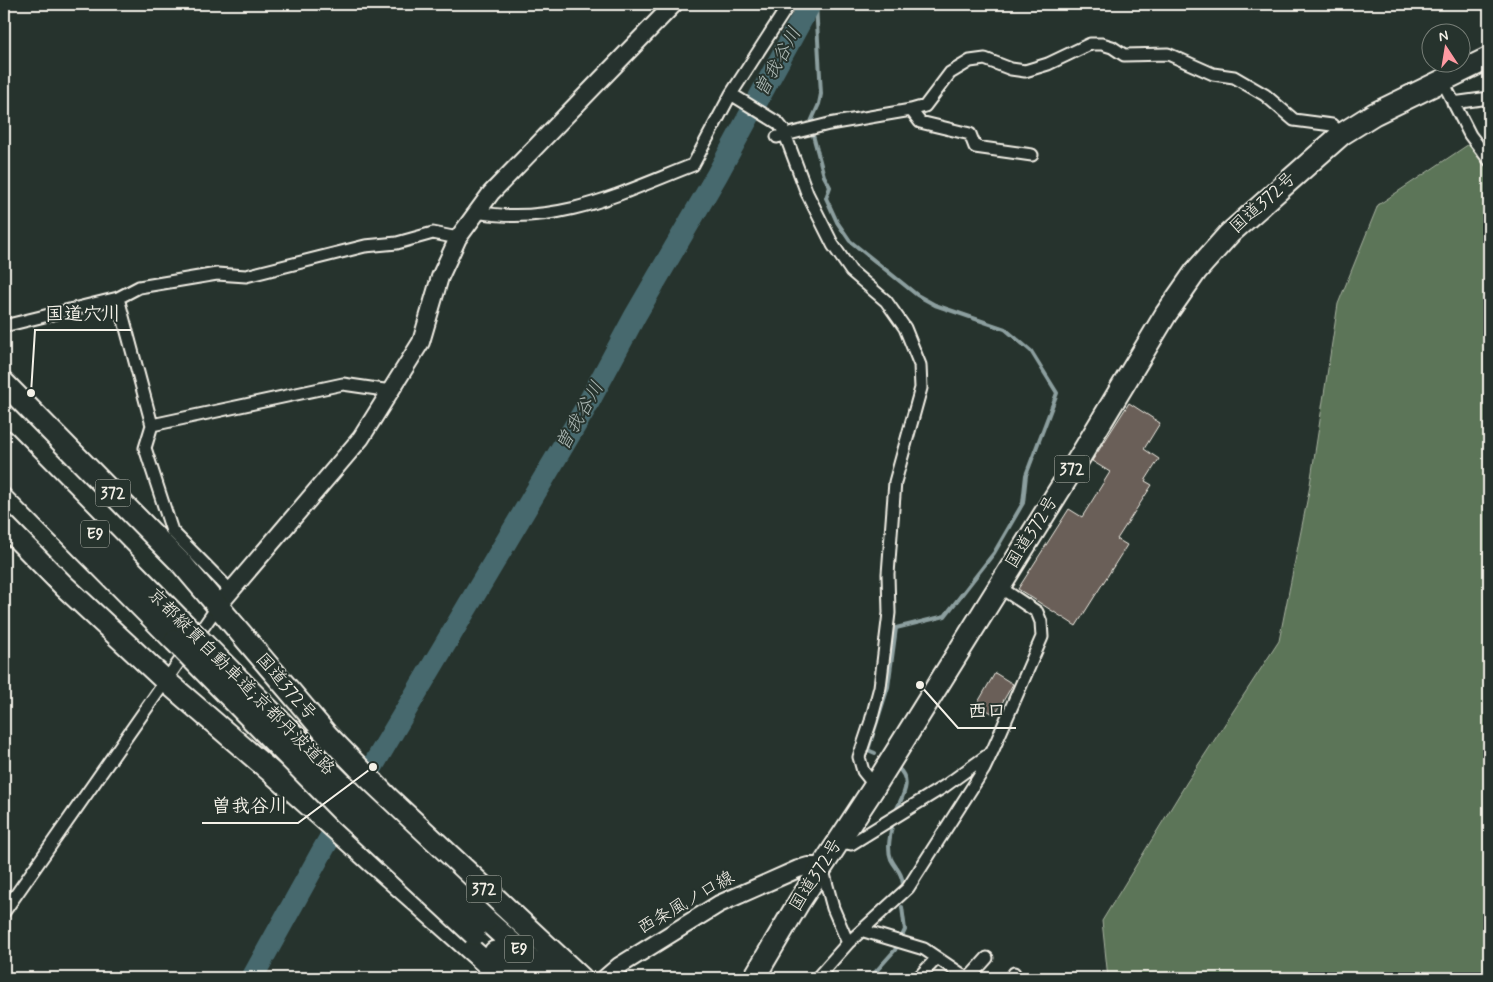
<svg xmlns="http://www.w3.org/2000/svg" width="1493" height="982" viewBox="0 0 1493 982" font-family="Mynerve,'Klee One',sans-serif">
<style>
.green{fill:#5b7459;stroke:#a8b2a0}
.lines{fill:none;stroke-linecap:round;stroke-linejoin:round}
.stream{stroke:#8c9f9f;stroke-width:4}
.river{stroke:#47696e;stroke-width:22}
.building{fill:#6b5f58;stroke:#f4f1e8}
.street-casing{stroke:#f4f1e8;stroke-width:15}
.secondary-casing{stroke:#f4f1e8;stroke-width:20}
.highway-casing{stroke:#f4f1e8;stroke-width:25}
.street{stroke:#26332d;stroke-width:11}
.secondary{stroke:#26332d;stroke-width:16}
.highway{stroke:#26332d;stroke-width:21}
.highway-bridge-casing{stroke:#f4f1e8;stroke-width:25;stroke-linecap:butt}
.highway-bridge{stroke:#26332d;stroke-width:21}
.labels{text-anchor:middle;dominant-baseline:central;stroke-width:4;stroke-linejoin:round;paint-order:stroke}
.shield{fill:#26332d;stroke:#b6b8b0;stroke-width:1}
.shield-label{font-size:16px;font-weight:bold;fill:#f4f1e8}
.street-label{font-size:18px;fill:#f4f1e8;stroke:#26332d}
.water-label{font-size:19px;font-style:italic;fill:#afbbb7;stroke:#26332d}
.leader{fill:none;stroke:#f4f1e8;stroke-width:2}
.callout-dot{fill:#f4f1e8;stroke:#26332d;stroke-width:2}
.callout-label{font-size:19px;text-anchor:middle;font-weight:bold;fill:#f4f1e8;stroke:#26332d;stroke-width:4;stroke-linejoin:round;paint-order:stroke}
</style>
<rect width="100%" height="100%" fill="#26332d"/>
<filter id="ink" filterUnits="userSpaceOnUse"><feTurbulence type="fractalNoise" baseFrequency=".02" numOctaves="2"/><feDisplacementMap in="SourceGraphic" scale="10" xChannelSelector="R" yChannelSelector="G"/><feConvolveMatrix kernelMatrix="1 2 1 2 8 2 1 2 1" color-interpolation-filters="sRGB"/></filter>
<g filter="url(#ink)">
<path class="green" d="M 1478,138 L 1489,144 L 1489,978 L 1108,978 L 1102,921 L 1187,782 L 1279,641 L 1309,491 L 1338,304 L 1378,205 Z"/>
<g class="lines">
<path class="stream" d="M 816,4 L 821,94 L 819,104 L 810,124 L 824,176 L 830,187 L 826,198 L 837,222 L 850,241 L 917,295 L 935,305 L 1005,329 L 1031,351 L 1057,393 L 1026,475 L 1023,503 L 994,553 L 945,616 L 896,628 L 888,687 L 868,750 L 875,753
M 895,813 C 902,796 914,782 897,767
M 892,826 C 890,836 887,849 891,859 C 896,869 902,872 903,884
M 870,978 L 895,950 L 905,930 L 902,907"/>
<path class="river" d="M 252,978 L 324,848 L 585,409 L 635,316 L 717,175 L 810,4"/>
</g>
<path class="building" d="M 1129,403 L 1160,423 L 1144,449 L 1159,459 L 1145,481 L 1152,485 L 1117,539 L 1127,545 L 1076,626 L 1018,589 L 1069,509 L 1082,517 L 1110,472 L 1092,461 Z
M 995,673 L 1013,684 L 995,715 L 977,704 Z"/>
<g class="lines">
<g class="street-casing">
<path id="street" d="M 1442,80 L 1470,135 L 1489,160
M 731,94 L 778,123 L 783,129 L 807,193 L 833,245 L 851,271 L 886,301 L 905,328 L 920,365 L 921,388 L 895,482 L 888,574 L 889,613 L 880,687 L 871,721 L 859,757 L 863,771 L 875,786
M 1453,103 L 1489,98
M 911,110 L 925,106 L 950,73 L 970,61 L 985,59 L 1011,69 L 1025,71 L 1048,64 L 1090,44 L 1102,44 L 1112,47 L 1124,55 L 1168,54 L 1213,74 L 1234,77 L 1265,95 L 1294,120 L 1332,125 L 1342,134
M 777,137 L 829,124 L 911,110 L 920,122 L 970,134 L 975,147 L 1032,155
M 476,212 C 556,227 621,193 693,165 L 731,94 L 789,4
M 118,298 L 152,425 L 145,448 L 172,531 L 230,590
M 4,326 L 118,298 L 139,287 L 217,274 L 246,276 L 365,246 L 397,243 L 433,233 L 458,238
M 152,425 L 343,384 L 391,391
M 838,841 L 851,844 L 945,786 L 992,752
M 822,867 L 833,908 L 848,943
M 4,912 L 218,606
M 864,931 L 924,949 L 967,978
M 817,978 L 848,943 L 908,888 L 984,769 L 992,752 L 1042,637 L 1041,622 L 1037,612 L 998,586
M 918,978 L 937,958
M 969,978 L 987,958
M 1011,978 L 1014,973"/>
</g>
<g class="secondary-casing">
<path id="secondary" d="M 218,606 L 361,438 L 421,342 L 440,277 L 458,238 L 491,193 L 674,4
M 605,978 L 619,966 L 719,904 L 798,869 L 808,866 L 822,866"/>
</g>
<g class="highway-casing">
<path id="highway" d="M 4,383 L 182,564 L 327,735 L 388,798 L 581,978
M 4,441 L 186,626
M 4,468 L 175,641
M 4,525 L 64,586 L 167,682 L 283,782 L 503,978
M 486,920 L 551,978
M 495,952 L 524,978
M 754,978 L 799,902 L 875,786 L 1075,465 L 1166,314 L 1196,271 L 1229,234 L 1342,134 L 1374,114 L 1489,58"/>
</g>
<use href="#street" class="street"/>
<use href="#secondary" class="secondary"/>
<use href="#highway" class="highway"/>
<g class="highway-bridge-casing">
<path id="highway-bridge" d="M 186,626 L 349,791 L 486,920
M 175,641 L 343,812 L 474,934"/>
</g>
<use href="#highway-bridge" class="highway-bridge"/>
</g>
</g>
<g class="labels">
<g class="shield">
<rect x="1054.5" y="455.5" width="35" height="27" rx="4"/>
<rect x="95.5" y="479.5" width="35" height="27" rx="4"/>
<rect x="81" y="520.5" width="28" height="27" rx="4"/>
<rect x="466.5" y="875.5" width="35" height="27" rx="4"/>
<rect x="505" y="935.5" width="28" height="27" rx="4"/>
</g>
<g class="shield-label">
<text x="1072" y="469">372</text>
<text x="113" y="493">372</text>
<text x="95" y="534">E9</text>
<text x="484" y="889">372</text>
<text x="519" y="949">E9</text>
</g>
<g class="street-label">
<text transform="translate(1263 203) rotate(-42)">国道372号</text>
<text transform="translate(1032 532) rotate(-58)">国道372号</text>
<text transform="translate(241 682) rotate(45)">京都縦貫自動車道;京都丹波道路</text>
<text transform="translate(286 687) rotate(49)">国道372号</text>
<text transform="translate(816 875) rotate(-58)">国道372号</text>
<text transform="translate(686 903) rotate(-30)">西条風ノ口線</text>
</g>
<g class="water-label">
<text transform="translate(778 62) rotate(-61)">曽我谷川</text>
<text transform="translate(580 416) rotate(-60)">曽我谷川</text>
</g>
</g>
<path class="leader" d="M31 393L35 330H131M920 685L958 728H1016M373 767L298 823H202"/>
<g class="callout-dot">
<circle cx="31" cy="393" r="5"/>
<circle cx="920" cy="685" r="5"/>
<circle cx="373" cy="767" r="5"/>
</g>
<g class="callout-label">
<text x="83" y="320">国道穴川</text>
<text x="987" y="717">西口</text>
<text x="250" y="812">曽我谷川</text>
</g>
<rect width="1493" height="982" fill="none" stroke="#26332d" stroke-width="20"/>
<rect x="10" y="10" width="1473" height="962" fill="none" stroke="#f4f1e8" stroke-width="2" filter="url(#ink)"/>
<g transform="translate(1446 48) rotate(348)"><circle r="24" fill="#26332d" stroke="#787f78"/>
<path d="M0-4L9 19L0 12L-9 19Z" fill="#ff9aa2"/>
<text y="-8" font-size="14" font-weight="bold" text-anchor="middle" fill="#f4f1e8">N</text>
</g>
</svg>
